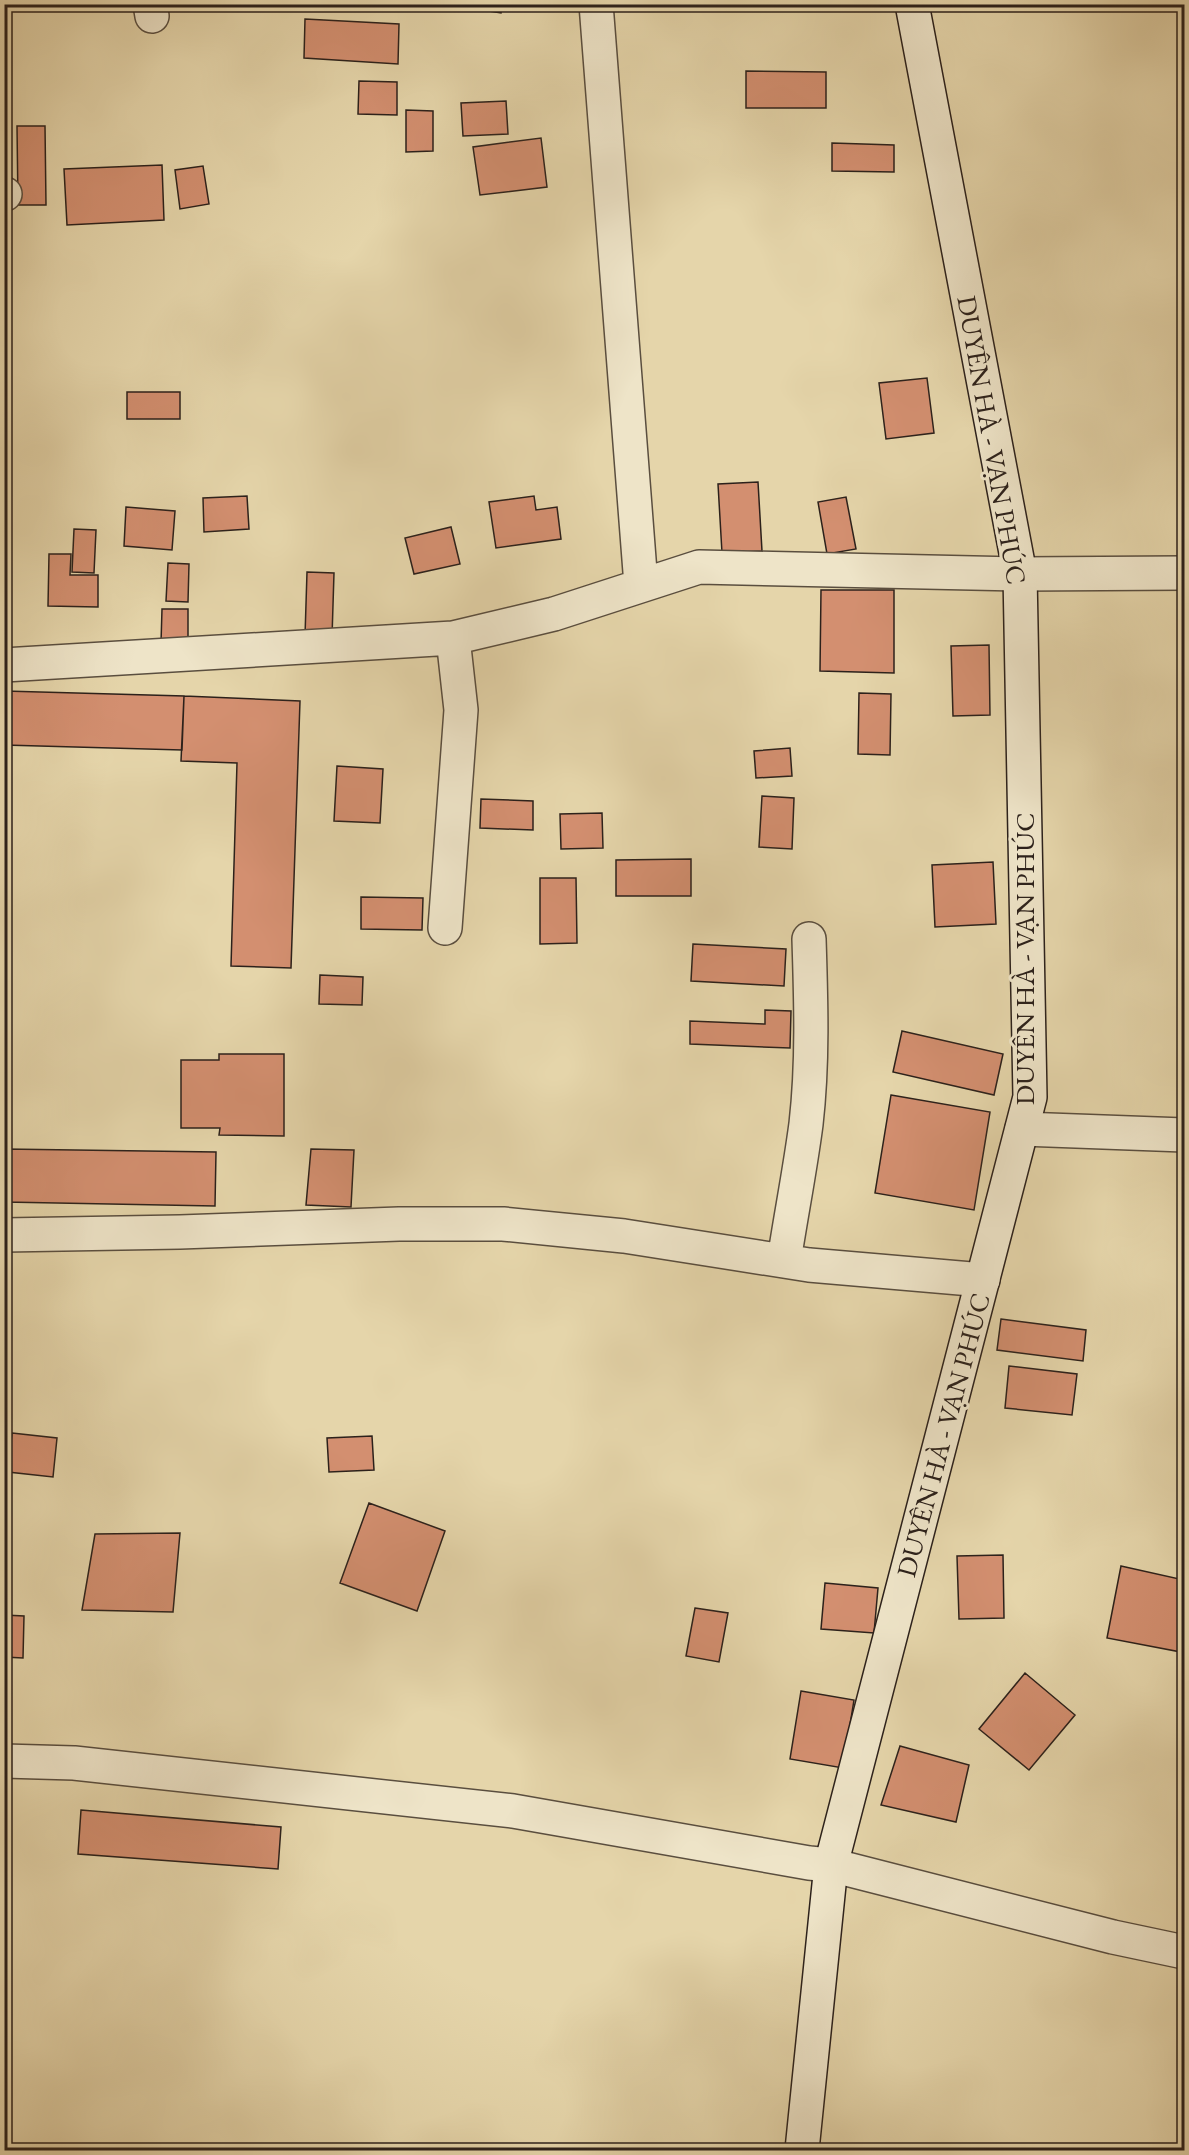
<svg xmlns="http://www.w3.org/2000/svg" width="1189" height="2155" viewBox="0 0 1189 2155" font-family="'EB Garamond',serif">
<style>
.building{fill:#d38f70;stroke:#2c211b;stroke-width:1.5}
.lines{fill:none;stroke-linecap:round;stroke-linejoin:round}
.street-casing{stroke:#5a4e3f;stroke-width:36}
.secondary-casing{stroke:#2c211b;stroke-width:36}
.street{stroke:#eee4c8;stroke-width:33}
.secondary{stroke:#eee4c8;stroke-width:33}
.labels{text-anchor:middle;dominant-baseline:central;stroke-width:6;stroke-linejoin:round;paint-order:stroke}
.street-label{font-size:27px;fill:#2c211b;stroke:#eee4c8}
</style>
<rect width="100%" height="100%" fill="#e5d5aa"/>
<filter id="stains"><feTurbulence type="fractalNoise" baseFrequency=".00333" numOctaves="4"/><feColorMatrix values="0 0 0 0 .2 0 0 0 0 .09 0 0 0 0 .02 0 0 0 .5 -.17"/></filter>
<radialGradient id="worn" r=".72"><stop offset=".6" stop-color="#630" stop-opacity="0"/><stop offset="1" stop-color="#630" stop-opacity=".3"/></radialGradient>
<path class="building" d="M 444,4 L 502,4 L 501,13 Z
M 305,19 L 399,24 L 398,64 L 304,58 Z
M 746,71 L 826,72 L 826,108 L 746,108 Z
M 359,81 L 397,82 L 397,115 L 358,114 Z
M 506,101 L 508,134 L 463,136 L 461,103 Z
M 406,110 L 433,111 L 433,151 L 406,152 Z
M 17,126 L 45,126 L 46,205 L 18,205 Z
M 541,138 L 547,187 L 480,195 L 473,147 Z
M 832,143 L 894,145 L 894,172 L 832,171 Z
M 162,165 L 164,220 L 67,225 L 64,169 Z
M 203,166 L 209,204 L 180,209 L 175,170 Z
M 927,378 L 934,433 L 886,439 L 879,383 Z
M 127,392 L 180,392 L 180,419 L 127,419 Z
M 758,482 L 762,551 L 722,553 L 718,484 Z
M 247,496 L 249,529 L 204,532 L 203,498 Z
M 534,496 L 536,510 L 557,507 L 561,539 L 496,548 L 489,502 Z
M 846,497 L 856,549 L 827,554 L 818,502 Z
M 126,507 L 175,511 L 172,550 L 124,546 Z
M 451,527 L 460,564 L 414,574 L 405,538 Z
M 74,529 L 96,530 L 94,573 L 72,572 Z
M 49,554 L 71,554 L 70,575 L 98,575 L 98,607 L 48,606 Z
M 168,563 L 189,564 L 188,602 L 166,601 Z
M 307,572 L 334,573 L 332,637 L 305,636 Z
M 821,590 L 894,590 L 894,673 L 820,671 Z
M 162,609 L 188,609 L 188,643 L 161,643 Z
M 989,645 L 990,715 L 953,716 L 951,646 Z
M 4,691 L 184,696 L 182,750 L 4,745 Z
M 859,693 L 891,694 L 890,755 L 858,754 Z
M 184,696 L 300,701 L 291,968 L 231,966 L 237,763 L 181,761 Z
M 790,748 L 792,776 L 756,778 L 754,751 Z
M 337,766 L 383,769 L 380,823 L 334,821 Z
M 762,796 L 794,798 L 792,849 L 759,847 Z
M 481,799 L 533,801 L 533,830 L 480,828 Z
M 602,813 L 603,848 L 561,849 L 560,814 Z
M 691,859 L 691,896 L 616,896 L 616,860 Z
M 993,862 L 996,924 L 935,927 L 932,865 Z
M 540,878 L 576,878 L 577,943 L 540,944 Z
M 361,897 L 423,898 L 422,930 L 361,929 Z
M 693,944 L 786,949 L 784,986 L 691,981 Z
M 320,975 L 363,977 L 362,1005 L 319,1004 Z
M 765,1010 L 791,1011 L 790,1048 L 690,1044 L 690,1021 L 765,1024 Z
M 902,1031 L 1003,1054 L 994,1095 L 893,1072 Z
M 219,1054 L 284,1054 L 284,1136 L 219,1135 L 220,1128 L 181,1128 L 181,1060 L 219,1060 Z
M 891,1095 L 990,1112 L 974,1210 L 875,1193 Z
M 4,1149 L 216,1152 L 215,1206 L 4,1202 Z
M 311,1149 L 354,1150 L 351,1207 L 306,1205 Z
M 1001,1319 L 1086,1330 L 1083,1361 L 997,1350 Z
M 1009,1366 L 1077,1374 L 1072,1415 L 1005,1408 Z
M 12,1433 L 57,1438 L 53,1477 L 8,1472 Z
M 372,1436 L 374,1470 L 329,1472 L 327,1438 Z
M 369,1503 L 445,1531 L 417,1611 L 340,1583 Z
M 180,1533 L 173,1612 L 82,1610 L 95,1534 Z
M 1003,1555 L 1004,1618 L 959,1619 L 957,1556 Z
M 1121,1566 L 1184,1580 L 1184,1634 L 1181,1652 L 1107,1638 Z
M 825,1583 L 878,1588 L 874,1633 L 821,1629 Z
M 695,1608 L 728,1613 L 719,1662 L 686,1656 Z
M 4,1615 L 24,1616 L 23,1658 L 4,1657 Z
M 1025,1673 L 1075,1715 L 1029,1770 L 979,1729 Z
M 801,1691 L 854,1700 L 843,1768 L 790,1759 Z
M 900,1746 L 969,1765 L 956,1822 L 881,1805 Z
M 81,1810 L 281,1827 L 278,1869 L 78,1854 Z"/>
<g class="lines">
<g class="street-casing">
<path id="street" d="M 150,4 L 152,16
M 596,4 L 641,585
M 4,194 L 5,194
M 4,665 L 453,638 L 554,614 L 699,567 L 1020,574 L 1184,573
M 445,928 L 461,710 L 453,638
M 1022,1129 L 1184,1135
M 4,1235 L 180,1232 L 399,1224 L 503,1224 L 624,1236 L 809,1265 L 983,1280
M 784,1261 C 791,1215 800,1170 806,1124 C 813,1063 811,1001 809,939
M 4,1761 L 74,1763 L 513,1811 L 809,1863 L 831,1865 L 1113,1937 L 1184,1952"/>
</g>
<g class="secondary-casing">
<path id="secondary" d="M 802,2150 L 831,1865 L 1030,1097 L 1020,574 L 912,4"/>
</g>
<use href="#street" class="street"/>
<use href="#secondary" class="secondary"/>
</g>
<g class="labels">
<g class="street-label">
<text transform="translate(992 440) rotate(80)">DUYÊN HÀ - VẠN PHÚC</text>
<text transform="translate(1024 959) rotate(-90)">DUYÊN HÀ - VẠN PHÚC</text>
<text transform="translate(943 1435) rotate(-75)">DUYÊN HÀ - VẠN PHÚC</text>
</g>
</g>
<rect width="1189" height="2155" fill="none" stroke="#e5d5aa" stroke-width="24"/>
<rect x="6" y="6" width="1177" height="2143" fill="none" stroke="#2c211b" stroke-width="3"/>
<rect x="12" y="12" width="1165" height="2131" fill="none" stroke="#2c211b" stroke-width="1.5"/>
<rect width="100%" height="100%" filter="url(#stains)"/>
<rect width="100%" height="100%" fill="url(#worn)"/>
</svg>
